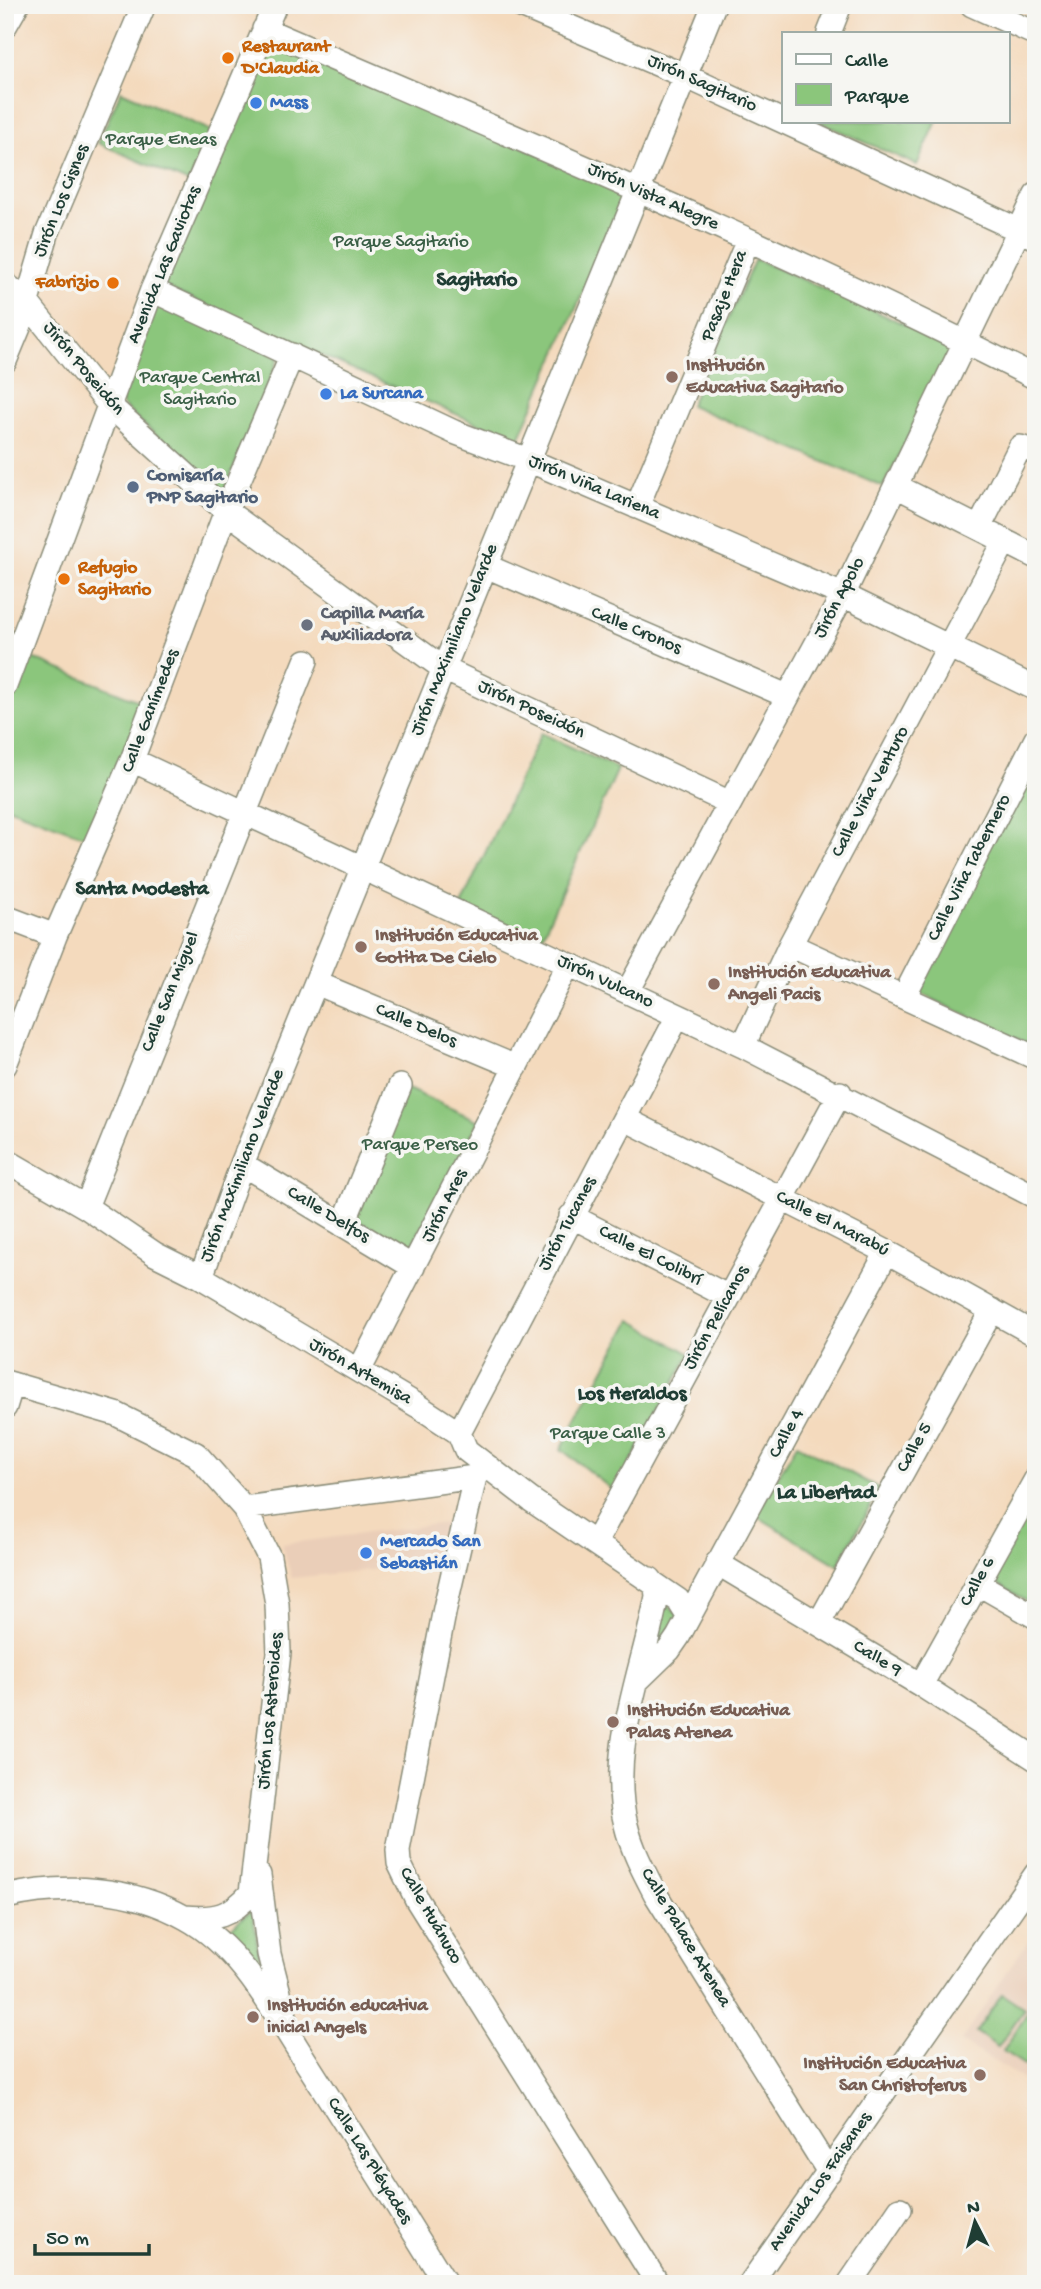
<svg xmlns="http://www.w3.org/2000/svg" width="1041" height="2289" viewBox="0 0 1041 2289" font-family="'Gochi Hand',sans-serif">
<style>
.built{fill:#eaceb8}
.green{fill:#8bc67b;stroke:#558258;stroke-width:2}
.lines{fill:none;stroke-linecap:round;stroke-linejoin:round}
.minor-casing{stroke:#8a8c78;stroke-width:26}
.minor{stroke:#fff;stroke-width:23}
.food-dot{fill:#e8710a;stroke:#f6f6f2;stroke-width:2.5}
.shop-dot{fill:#3f7fe0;stroke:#f6f6f2;stroke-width:2.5}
.education-dot{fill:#8d6e63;stroke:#f6f6f2;stroke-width:2.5}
.service-dot{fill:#5c6f8a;stroke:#f6f6f2;stroke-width:2.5}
.worship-dot{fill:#6b7280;stroke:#f6f6f2;stroke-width:2.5}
.labels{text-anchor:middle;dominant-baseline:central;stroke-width:7;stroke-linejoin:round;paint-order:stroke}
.food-label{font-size:19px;font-weight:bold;fill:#c56008;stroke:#f6f6f2;text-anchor:start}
.street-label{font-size:19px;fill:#1f3d34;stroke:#f6f6f2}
.shop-label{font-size:19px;font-weight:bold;fill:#366cbe;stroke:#f6f6f2;text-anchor:start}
.park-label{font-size:19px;fill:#3a5f46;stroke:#f6f6f2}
.education-label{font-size:19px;font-weight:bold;fill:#785e54;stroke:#f6f6f2;text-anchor:start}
.service-label{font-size:19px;font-weight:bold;fill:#4e5e75;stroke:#f6f6f2;text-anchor:start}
.worship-label{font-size:19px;font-weight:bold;fill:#5b616d;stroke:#f6f6f2;text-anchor:start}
.neighbourhood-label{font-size:21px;font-weight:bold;fill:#1f3d34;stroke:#f6f6f2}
</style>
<rect width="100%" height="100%" fill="#f6f6f2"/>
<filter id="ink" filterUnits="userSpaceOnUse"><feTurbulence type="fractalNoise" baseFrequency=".0143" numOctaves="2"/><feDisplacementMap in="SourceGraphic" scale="14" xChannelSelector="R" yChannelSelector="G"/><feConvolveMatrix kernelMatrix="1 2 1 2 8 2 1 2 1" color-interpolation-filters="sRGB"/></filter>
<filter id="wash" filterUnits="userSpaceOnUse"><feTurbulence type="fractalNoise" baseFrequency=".00686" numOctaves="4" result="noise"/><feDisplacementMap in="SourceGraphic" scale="28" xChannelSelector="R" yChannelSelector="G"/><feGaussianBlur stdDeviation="1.57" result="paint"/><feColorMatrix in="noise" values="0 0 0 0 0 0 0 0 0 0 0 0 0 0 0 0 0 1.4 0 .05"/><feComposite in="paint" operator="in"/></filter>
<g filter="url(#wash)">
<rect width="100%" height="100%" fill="#f4dabd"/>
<path class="built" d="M 453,1522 L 445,1562 L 292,1578 L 282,1544 Z
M 1036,1929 L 1036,2087 L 961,2041 Z"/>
<path class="green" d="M 271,37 L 627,192 L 518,441 L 162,286 Z
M 121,91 L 212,131 L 189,183 L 98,143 Z
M 817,121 L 937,121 L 917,165 Z
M 755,259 L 955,346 L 883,487 L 690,405 Z
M 156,301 L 279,357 L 223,494 L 123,406 L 121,397 Z
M 22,654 L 144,703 L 89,838 L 5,806 L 5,698 Z
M 541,733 L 618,769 L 540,941 L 460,907 Z
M 1036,754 L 1036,1049 L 920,993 L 916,986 Z
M 401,1086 L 479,1121 L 410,1249 L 346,1214 Z
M 631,1320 L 690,1354 L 615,1492 L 561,1449 Z
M 797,1444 L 880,1489 L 838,1565 L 755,1515 Z
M 1036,1499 L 1036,1607 L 989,1578 Z
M 667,1605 L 679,1614 L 656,1653 L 662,1611 Z
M 249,1912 L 253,1912 L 261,1971 L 225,1933 Z
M 1002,1994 L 1024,2009 L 998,2047 L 976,2032 Z
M 1029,2010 L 1036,2015 L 1036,2050 L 1026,2066 L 1003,2051 Z"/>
</g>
<g filter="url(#ink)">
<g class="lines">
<g class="minor-casing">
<path id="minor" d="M 519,5 L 685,76 L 1036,238
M 972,5 L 1036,34
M 5,26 L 17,5
M 264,29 C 523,141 785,249 1036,378
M 829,33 L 840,5
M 5,284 L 25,300 L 109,405 L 226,511 L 444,669 L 730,803
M 152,290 L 454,432 L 528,460 L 843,595 L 1036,689
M 5,361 L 20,325 L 47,234 L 144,5
M 896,486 L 1036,557
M 637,507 L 748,240
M 979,528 L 1020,447 L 1036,452
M 486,566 L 787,696
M 5,686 L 152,290 L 275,5
M 132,760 L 743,1046 L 1036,1197
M 5,917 L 55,936
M 790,945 L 1036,1058
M 316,983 L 516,1067
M 628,991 L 843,595 L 1036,195
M 904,997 L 1036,739
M 743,1046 L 790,945 L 1005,541
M 5,1065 L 55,936 L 132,760 L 226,511 L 292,355
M 625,1119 L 887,1252 L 1036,1335
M 5,1160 L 86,1207 L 155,1254 L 201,1277 L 418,1406 L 459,1433 L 466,1450 L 531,1500 L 678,1600 L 688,1616
M 242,1164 L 413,1267
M 86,1207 L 306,661
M 571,1216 L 729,1297
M 343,1225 L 400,1086
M 201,1277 L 242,1164 L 714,5
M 359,1371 L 568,965
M 5,1382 L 116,1414 L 196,1454 L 244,1508 L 269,1557 L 277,1604 L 279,1653 L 251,1893 C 231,1916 215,1920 185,1917
M 5,1407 L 12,1384
M 459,1433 L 678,1016
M 490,1468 L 481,1470 L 475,1477 L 445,1608 L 398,1850 L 399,1863 L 417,1900 L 658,2284
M 244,1508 L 475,1477
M 595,1543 L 840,1093
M 717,1563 L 921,1685 L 1036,1759
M 650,1579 L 656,1587 L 657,1596 C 644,1669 607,1751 626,1825 C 632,1850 644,1872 656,1895 L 829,2172
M 977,1583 L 1036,1617
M 819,1623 L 992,1310
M 638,1680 L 669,1650 L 678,1637 L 887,1252
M 921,1685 L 1036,1479
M 259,1875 L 269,1954 L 286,2020
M 5,1897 C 66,1883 131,1887 186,1918 C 243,1949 276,2016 310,2068 C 356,2140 401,2211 446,2284
M 750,2284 L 1036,1874
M 849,2284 L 900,2209"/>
</g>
<use href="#minor" class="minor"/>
</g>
</g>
<g class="food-dot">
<circle cx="228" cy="58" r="7"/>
<circle cx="113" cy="283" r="7"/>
<circle cx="64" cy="579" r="7"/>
</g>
<g class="shop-dot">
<circle cx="256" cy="103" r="7"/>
<circle cx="326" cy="394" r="7"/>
<circle cx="366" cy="1553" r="7"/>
</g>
<g class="education-dot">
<circle cx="672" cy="377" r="7"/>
<circle cx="361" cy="947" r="7"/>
<circle cx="714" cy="984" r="7"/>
<circle cx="613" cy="1722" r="7"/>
<circle cx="253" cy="2017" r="7"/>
<circle cx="980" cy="2075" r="7"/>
</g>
<circle class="service-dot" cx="133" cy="487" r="7"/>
<circle class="worship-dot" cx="307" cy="625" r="7"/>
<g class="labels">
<g class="food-label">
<text x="242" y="47">Restaurant<tspan x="242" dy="22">D'Claudia</tspan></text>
<text x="99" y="283" text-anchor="end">Fabrizio</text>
<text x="78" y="568">Refugio<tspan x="78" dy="22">Sagitario</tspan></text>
</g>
<g class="street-label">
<text transform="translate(702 84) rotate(24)">Jirón Sagitario</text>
<text transform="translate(653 197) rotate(24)">Jirón Vista Alegre</text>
<text transform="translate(62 201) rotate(-68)">Jirón Los Cisnes</text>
<text transform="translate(165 265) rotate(-68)">Avenida Las Gaviotas</text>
<text transform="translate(725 296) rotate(-68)">Pasaje Hera</text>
<text transform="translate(83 369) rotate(50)">Jirón Poseidón</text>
<text transform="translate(594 488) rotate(23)">Jirón Viña Lariena</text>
<text transform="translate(840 598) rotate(-62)">Jirón Apolo</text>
<text transform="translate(636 631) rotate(23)">Calle Cronos</text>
<text transform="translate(455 640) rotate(-68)">Jirón Maximiliano Velarde</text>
<text transform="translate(531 710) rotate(25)">Jirón Poseidón</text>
<text transform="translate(151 711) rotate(-69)">Calle Ganímedes</text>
<text transform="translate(871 792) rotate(-62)">Calle Viña Venturo</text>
<text transform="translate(970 868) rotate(-63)">Calle Viña Tabernero</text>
<text transform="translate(605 982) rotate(25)">Jirón Vulcano</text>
<text transform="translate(171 992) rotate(-68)">Calle San Miguel</text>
<text transform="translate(416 1026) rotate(23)">Calle Delos</text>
<text transform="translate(243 1166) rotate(-69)">Jirón Maximiliano Velarde</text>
<text transform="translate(445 1206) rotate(-63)">Jirón Ares</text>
<text transform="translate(328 1215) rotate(31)">Calle Delfos</text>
<text transform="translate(568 1224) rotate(-62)">Jirón Tucanes</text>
<text transform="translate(832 1224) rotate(27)">Calle El Marabú</text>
<text transform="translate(650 1256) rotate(27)">Calle El Colibrí</text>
<text transform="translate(717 1318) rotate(-61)">Jirón Pelícanos</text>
<text transform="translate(360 1372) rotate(30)">Jirón Artemisa</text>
<text transform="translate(787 1434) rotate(-61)">Calle 4</text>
<text transform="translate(915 1448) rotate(-61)">Calle 5</text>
<text transform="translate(978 1582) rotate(-61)">Calle 6</text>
<text transform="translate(877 1659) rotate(31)">Calle 9</text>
<text transform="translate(271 1711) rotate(-85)">Jirón Los Asteroides</text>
<text transform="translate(430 1916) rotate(60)">Calle Huánuco</text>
<text transform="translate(685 1938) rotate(59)">Calle Palace Atenea</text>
<text transform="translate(369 2161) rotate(58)">Calle Las Pléyades</text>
<text transform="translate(821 2182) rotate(-55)">Avenida Los Faisanes</text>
</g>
<g class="shop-label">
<text x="270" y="103">Mass</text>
<text x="340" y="394">La Surcana</text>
<text x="380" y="1542">Mercado San<tspan x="380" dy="22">Sebastián</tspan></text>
</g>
<g class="park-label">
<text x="161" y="140">Parque Eneas</text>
<text x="401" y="242">Parque Sagitario</text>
<text x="200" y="378">Parque Central<tspan x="200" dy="22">Sagitario</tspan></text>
<text x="420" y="1145">Parque Perseo</text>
<text x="608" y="1434">Parque Calle 3</text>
</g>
<g class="education-label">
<text x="686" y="366">Institución<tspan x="686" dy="22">Educativa Sagitario</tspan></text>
<text x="375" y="936">Institución Educativa<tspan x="375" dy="22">Gotita De Cielo</tspan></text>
<text x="728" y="973">Institución Educativa<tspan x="728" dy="22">Angeli Pacis</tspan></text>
<text x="627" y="1711">Institución Educativa<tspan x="627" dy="22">Palas Atenea</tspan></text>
<text x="267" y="2006">Institución educativa<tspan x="267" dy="22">inicial Angels</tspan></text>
<text x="966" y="2064" text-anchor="end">Institución Educativa<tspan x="966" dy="22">San Christoferus</tspan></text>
</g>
<g class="service-label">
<text x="147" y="476">Comisaría<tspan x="147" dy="22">PNP Sagitario</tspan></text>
</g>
<g class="worship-label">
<text x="321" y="614">Capilla María<tspan x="321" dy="22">Auxiliadora</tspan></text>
</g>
<g class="neighbourhood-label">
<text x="477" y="281">Sagitario</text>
<text x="142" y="890">Santa Modesta</text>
<text x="632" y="1395">Los Heraldos</text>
<text x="826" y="1494">La Libertad</text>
</g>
</g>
<rect width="1041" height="2289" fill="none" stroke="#f6f6f2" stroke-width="28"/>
<rect x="782" y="32" width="228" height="91" fill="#f6f6f2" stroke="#a0aca6" stroke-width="2"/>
<rect x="796" y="54" width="35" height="10" fill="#ffffff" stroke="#a0aca6" stroke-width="2"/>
<text x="845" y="66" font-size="21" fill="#1f3d34">Calle</text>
<rect x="796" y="84" width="35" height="21" fill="#8bc67b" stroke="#a0aca6" stroke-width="2"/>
<text x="845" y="102" font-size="21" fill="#1f3d34">Parque</text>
<g transform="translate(975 2222) rotate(354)" stroke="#f6f6f2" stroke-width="5" paint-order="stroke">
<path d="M0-5L12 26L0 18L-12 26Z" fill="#1f3d34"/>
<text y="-10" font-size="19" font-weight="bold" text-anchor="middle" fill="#1f3d34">N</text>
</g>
<path d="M35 2244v10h114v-10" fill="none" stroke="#1f3d34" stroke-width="3.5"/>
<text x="46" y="2244" font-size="21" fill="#1f3d34" stroke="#f6f6f2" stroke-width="5" paint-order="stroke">50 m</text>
</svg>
